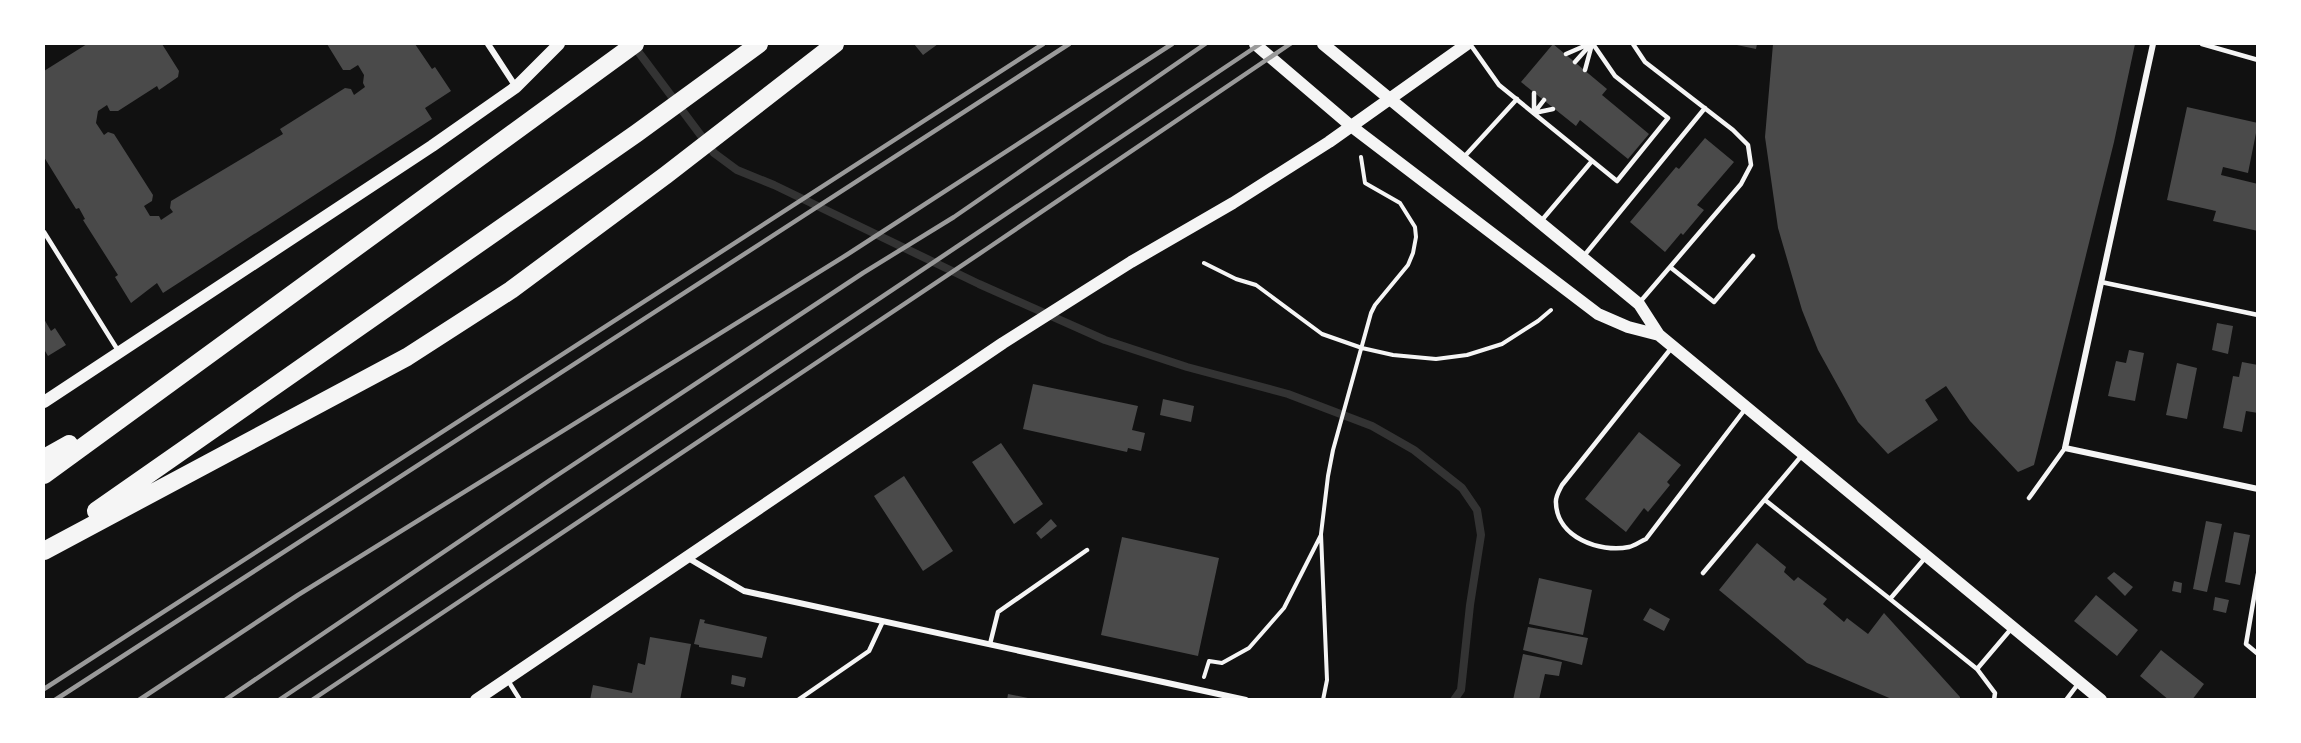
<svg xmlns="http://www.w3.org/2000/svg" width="2301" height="743" viewBox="0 0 2301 743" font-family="'Public Sans',sans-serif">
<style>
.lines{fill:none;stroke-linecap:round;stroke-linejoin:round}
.stream{stroke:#333;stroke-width:8}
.building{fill:#4a4a4a}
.path{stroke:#f5f5f5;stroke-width:4}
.service{stroke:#f5f5f5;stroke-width:4.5}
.minor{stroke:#f5f5f5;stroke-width:6}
.secondary{stroke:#f5f5f5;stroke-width:12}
.motorway{stroke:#f5f5f5;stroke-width:18}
.rail{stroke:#9a9a9a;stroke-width:4.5}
</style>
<rect width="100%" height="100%" fill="#111"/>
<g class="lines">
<path class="stream" d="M 634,46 L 714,153 L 737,170 L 774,185 L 979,284 L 1105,340 L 1187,367 L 1288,394 L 1372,426 L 1414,450 L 1462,488 L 1477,510 L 1481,535 L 1470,605 L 1461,690 L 1454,700"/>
</g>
<path class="building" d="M 87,44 L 162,44 L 179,71 L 178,77 L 159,90 L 157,86 L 118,111 L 110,111 L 107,105 L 98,111 L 96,123 L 104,135 L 108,132 L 114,134 L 153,195 L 152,201 L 144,206 L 150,216 L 159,216 L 161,220 L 173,212 L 170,208 L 171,201 L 283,134 L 280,129 L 345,88 L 351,89 L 354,95 L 365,87 L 363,83 L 364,75 L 358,65 L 350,70 L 343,70 L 327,44 L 415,44 L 432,69 L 435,67 L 451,91 L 425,108 L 432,119 L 163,293 L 157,283 L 131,303 L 115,277 L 118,275 L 83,220 L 85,219 L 79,208 L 76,209 L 44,157 L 44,71 Z
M 914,44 L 938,44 L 923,55 Z
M 1553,44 L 1607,89 L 1602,95 L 1649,134 L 1628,159 L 1580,120 L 1576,126 L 1521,82 Z
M 1732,44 L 1757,44 L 1756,49 Z
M 1773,44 L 2135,44 L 2114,142 L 2034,465 L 2018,472 L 1970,421 L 1946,386 L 1925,400 L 1938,420 L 1888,454 L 1858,422 L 1818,350 L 1802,310 L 1778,228 L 1765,137 Z
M 2187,107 L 2258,123 L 2248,173 L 2223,167 L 2221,175 L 2258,184 L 2258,231 L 2213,221 L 2216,211 L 2167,200 Z
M 1705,138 L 1734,162 L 1697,205 L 1704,210 L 1683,235 L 1681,233 L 1665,252 L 1630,222 L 1676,167 L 1679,169 Z
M 44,319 L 51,331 L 55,328 L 66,345 L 48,356 L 45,351 L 44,352 Z
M 2217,323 L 2233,326 L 2228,354 L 2212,350 Z
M 2129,350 L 2144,353 L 2135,401 L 2108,396 L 2116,361 L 2126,363 Z
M 2242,362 L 2258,365 L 2258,413 L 2246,411 L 2242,432 L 2223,428 L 2233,376 L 2239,377 Z
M 2177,363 L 2197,368 L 2187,419 L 2166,415 Z
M 1033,384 L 1138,406 L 1132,430 L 1145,433 L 1141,451 L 1128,448 L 1127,452 L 1023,429 Z
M 1163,399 L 1194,406 L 1191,422 L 1160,415 Z
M 1639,432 L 1681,465 L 1667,482 L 1670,485 L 1648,512 L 1644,508 L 1626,532 L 1585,499 Z
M 1001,443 L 1043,504 L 1014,524 L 972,462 Z
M 904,476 L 953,551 L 923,571 L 874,496 Z
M 1051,519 L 1057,526 L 1041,539 L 1036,533 Z
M 2206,521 L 2222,524 L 2207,592 L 2193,589 Z
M 2234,532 L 2250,535 L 2240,585 L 2225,582 Z
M 1122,537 L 1219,558 L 1198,656 L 1101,635 Z
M 1757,543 L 1786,567 L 1784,572 L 1794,581 L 1798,577 L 1827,599 L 1823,604 L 1844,622 L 1847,618 L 1868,634 L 1884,613 L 1960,697 L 1960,700 L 1894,700 L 1807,663 L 1719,590 Z
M 2114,572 L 2133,587 L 2125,596 L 2107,578 Z
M 1539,578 L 1592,590 L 1583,635 L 1529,624 Z
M 2174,581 L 2182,583 L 2181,593 L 2172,591 Z
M 2096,595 L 2138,630 L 2117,656 L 2074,621 Z
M 2215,597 L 2229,600 L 2226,613 L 2213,610 Z
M 1650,608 L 1670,619 L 1664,631 L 1643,620 Z
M 700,619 L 705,620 L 704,623 L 767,637 L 762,658 L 699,647 L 699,645 L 694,644 Z
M 1528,627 L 1588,638 L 1582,665 L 1523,650 Z
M 650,637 L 691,644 L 680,700 L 590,700 L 593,685 L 632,693 L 638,663 L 645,665 Z
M 2161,650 L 2204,684 L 2192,700 L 2169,700 L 2140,676 Z
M 1523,654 L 1562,662 L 1559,676 L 1545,674 L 1539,700 L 1513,700 Z
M 732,675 L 746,678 L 744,687 L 731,684 Z
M 1008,694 L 1028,698 L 1028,700 L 1007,700 Z"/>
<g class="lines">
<path class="path" d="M 1204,263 L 1236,279 L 1256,285 L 1322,334 L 1362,348 L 1393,355 L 1436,359 L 1467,355 L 1502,344 L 1538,321 L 1551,310
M 1204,677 L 1209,661 L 1222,663 L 1249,648 L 1284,608 L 1321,535
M 1323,700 L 1327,680 L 1321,534 L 1328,476 L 1333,450 L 1371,313 L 1375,305 L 1408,265 L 1413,253 L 1416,237 L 1415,227 L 1400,203 L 1365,183 L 1361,157"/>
<path class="service" d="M 1470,44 L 1499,85 L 1617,181 L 1668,118 L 1615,76 L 1593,44
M 1633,44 L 1645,62 L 1733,130 L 1748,145 L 1751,165 L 1741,184 L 1640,302
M 2202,44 L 2258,60
M 1566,54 L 1589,44
M 1575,62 L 1591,44
M 1585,70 L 1592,44
M 1534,113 L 1534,93
M 1534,113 L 1553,109
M 1534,113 L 1544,100
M 1464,157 L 1517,99
M 1542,220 L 1592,161
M 44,232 L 119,352
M 1583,257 L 1705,108
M 1670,267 L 1714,302 L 1753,256
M 2101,282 L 2258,315
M 1673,346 L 1562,485 C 1559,491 1555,497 1556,503 C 1557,537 1599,553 1629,547 C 1634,546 1641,541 1646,539 L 1746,408
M 2029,498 L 2065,448
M 1765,500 L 1890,599
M 1925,558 L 1890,599 L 1977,669
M 1703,573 L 1803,454
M 2258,574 L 2246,644 L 2258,654
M 990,644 L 998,612 L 1087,550
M 507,679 L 520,700
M 798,700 L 869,651 L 883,621
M 1994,700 L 1995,693 L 1977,669 L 2011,629
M 2066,700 L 2078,684"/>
<path class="minor" d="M 488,44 L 516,87
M 2153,44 L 2065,448 L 2258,489
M 688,558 L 744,591 L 1246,700"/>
<path class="secondary" d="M 1255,44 L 1351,126 L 1598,314 L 1628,327 L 1659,335
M 1323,44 L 1639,304 L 1659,335 L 2101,700
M 44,402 L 432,146 L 516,87 L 559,44
M 476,700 L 1003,343 L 1131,262 L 1233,203 L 1329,142 L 1467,44"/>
<path class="motorway" d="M 44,458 L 69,444
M 44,475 L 635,44
M 96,511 L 637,133 L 759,44
M 44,551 L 407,357 L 511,290 L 666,175 L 835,44"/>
<path class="rail" d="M 44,689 L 1043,44
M 55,700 L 1069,44
M 139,700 L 298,595 L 848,254 L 1172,44
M 225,700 L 550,480 L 863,273 L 954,217 L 1205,44
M 279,700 L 1260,44
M 312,700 L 988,248 L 1290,44"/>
</g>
<rect width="2301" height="743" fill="none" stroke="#ffffff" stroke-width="90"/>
</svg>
